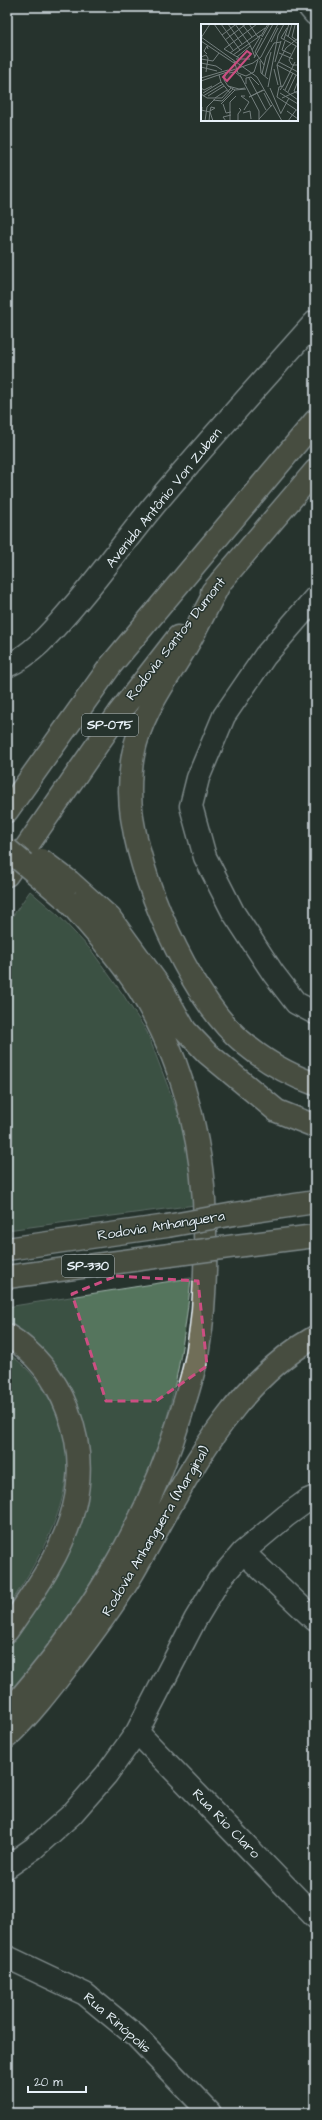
<svg xmlns="http://www.w3.org/2000/svg" width="322" height="2120" viewBox="0 0 322 2120" font-family="'Architects Daughter',sans-serif">
<style>
.green{fill:#55745d;stroke:#9eb2aa}
.lines{fill:none;stroke-linecap:round;stroke-linejoin:round}
.minor-casing{stroke:#e8f1f8;stroke-width:25}
.highway-casing{stroke:#e8f1f8;stroke-width:25}
.minor{stroke:#26332d;stroke-width:22}
.highway{stroke:#706e59;stroke-width:22}
.highway-bridge-casing{stroke:#e8f1f8;stroke-width:25;stroke-linecap:butt}
.highway-bridge{stroke:#706e59;stroke-width:22}
.marked{fill:none;stroke:#cc4e82;stroke-width:3;stroke-dasharray:8 5;stroke-linejoin:round}
.labels{text-anchor:middle;dominant-baseline:central;stroke-width:3;stroke-linejoin:round;paint-order:stroke}
.shield{fill:#26332d;stroke:#aeb8bb;stroke-width:1}
.shield-label{font-size:13px;font-weight:bold;fill:#e8f1f8}
.street-label{font-size:14px;fill:#e8f1f8;stroke:#26332d}
.inset-road{fill:none;stroke:#747f7e;stroke-width:1}
.view{fill:#cc4e82;fill-opacity:0.15;stroke:#cc4e82;stroke-width:2}
.inset-edge{fill:none;stroke:#e8f1f8;stroke-width:2}
</style>
<rect width="100%" height="100%" fill="#26332d"/>
<filter id="ink" filterUnits="userSpaceOnUse"><feTurbulence type="fractalNoise" baseFrequency=".025" numOctaves="2"/><feDisplacementMap in="SourceGraphic" scale="8" xChannelSelector="R" yChannelSelector="G"/><feConvolveMatrix kernelMatrix="1 2 1 2 8 2 1 2 1" color-interpolation-filters="sRGB"/></filter>
<g filter="url(#ink)">
<path class="green" d="M 30,891 L 58,915 L 91,950 L 122,993 L 147,1032 L 183,1126 L 190,1159 L 195,1205 L 7,1230 L 7,924 Z
M 191,1278 C 184,1347 172,1419 144,1484 C 110,1561 63,1631 7,1694 L 7,1646 L 14,1637 C 33,1597 51,1556 69,1516 C 74,1504 86,1485 88,1474 C 94,1420 57,1344 7,1322 L 7,1307 Z
M 7,1353 C 24,1363 38,1380 48,1397 C 93,1471 48,1545 7,1609 Z"/>
<g class="lines">
<g class="minor-casing">
<path id="minor" d="M 309,7 L 315,14
M 315,598 L 265,656 L 224,716 L 198,778 L 191,806 L 205,857 L 233,912 L 273,973 L 296,1003 L 315,1013
M 7,666 C 34,654 53,630 72,608 C 100,576 124,542 151,509 C 204,445 260,384 315,322
M 243,1552 L 315,1620
M 137,1732 L 315,1917
M 7,1867 L 34,1848 L 71,1815 L 106,1775 L 137,1732 L 195,1620 L 219,1580 L 243,1552 L 286,1516 L 308,1500 L 315,1497
M 7,1957 L 85,1994 L 136,2036 L 210,2113"/>
</g>
<g class="highway-casing">
<path id="highway" d="M 221,581 C 210,601 200,622 189,642 C 168,679 141,712 133,755 C 131,766 130,779 130,791 C 130,860 181,976 227,1027 C 251,1053 282,1072 315,1084
M 212,592 L 315,471
M 7,811 L 111,665 L 315,421
M 7,875 L 119,713 L 178,637
M 70,882 L 110,918 L 163,991 L 185,1030 L 207,1053 L 277,1111 L 315,1126
M 234,1214 L 315,1202
M 236,1246 L 315,1236
M 7,1249 L 167,1226
M 7,1277 L 170,1255
M 7,1335 C 63,1370 90,1442 74,1507 C 63,1552 33,1594 7,1631
M 7,1713 C 86,1624 146,1529 181,1414 C 187,1393 195,1371 198,1349 C 205,1309 206,1271 205,1231 C 205,1152 186,1070 146,1001 C 125,964 96,933 68,901
M 7,1737 C 30,1715 50,1689 70,1663 C 91,1635 113,1607 131,1576 C 181,1491 225,1388 315,1337"/>
</g>
<use href="#minor" class="minor"/>
<use href="#highway" class="highway"/>
<g class="highway-bridge-casing">
<path id="highway-bridge" d="M 7,849 L 68,901
M 41,860 L 70,882
M 167,1226 L 234,1214
M 170,1255 L 236,1246"/>
</g>
<use href="#highway-bridge" class="highway-bridge"/>
</g>
</g>
<path d="M0 0H322V2120H0ZM 116,1276 L 198,1281 L 207,1366 L 156,1401 L 106,1401 L 72,1294 Z" fill="#26332d" fill-opacity=".55" fill-rule="evenodd"/>
<path class="marked" d="M 116,1276 L 198,1281 L 207,1366 L 156,1401 L 106,1401 L 72,1294 Z"/>
<g class="labels">
<g class="shield">
<rect x="82" y="714" width="56" height="22" rx="3"/>
<rect x="62" y="1255" width="52" height="22" rx="3"/>
</g>
<g class="shield-label">
<text x="110" y="725">SP-075</text>
<text x="88" y="1266">SP-330</text>
</g>
<g class="street-label">
<text transform="translate(164 498) rotate(-51)">Avenida Antônio Von Zuben</text>
<text transform="translate(176 639) rotate(-52)">Rodovia Santos Dumont</text>
<text transform="translate(161 1226) rotate(-9)">Rodovia Anhanguera</text>
<text transform="translate(156 1531) rotate(-59)">Rodovia Anhanguera (Marginal)</text>
<text transform="translate(226 1824) rotate(46)">Rua Rio Claro</text>
<text transform="translate(117 2023) rotate(41)">Rua Rinópolis</text>
</g>
</g>
<g transform="translate(201 24)">
<rect width="97" height="97" fill="#26332d"/>
<path class="inset-road" d="M 13,0 L 32,26M 20,0 L 39,26M 27,0 L 41,20M 34,0 L 49,21 L 54,33M 41,0 L 51,13M 48,0 L 57,13 L 60,11M 94,1 L 91,13 L 97,17M 86,4 L 80,14 L 97,23M 84,10 L 97,20M 21,11 L 34,1M 60,12 L 67,0M 0,13 L 56,53 L 81,97M 61,13 L 68,1M 87,13 L 91,0M 0,14 L 9,0M 61,14 L 54,28 L 63,41M 83,15 L 88,0M 24,16 L 45,0M 0,17 L 33,39M 84,17 L 81,26 L 90,30M 70,18 L 77,4M 95,22 L 88,36 L 91,41 L 97,41M 51,26 L 59,13M 29,29 L 64,4M 78,29 L 92,35M 6,30 L 3,27 L 6,22 L 7,25M 32,31 L 59,12M 0,33 L 5,31 L 7,34 L 5,48M 36,33 L 49,22M 38,34 L 23,25 L 56,0M 53,34 L 72,0M 0,35 L 12,37 L 18,29M 35,35 L 49,35M 33,37 L 37,49 L 45,52 L 53,48 L 57,36M 59,37 L 60,49 L 67,55M 74,38 L 80,17M 78,38 L 97,48M 0,39 L 15,42 L 21,46M 76,41 L 85,24 L 97,14M 76,41 L 97,52M 76,41 L 80,62M 0,43 L 16,47M 73,45 L 77,61M 25,49 L 23,56 L 27,62M 28,49 L 34,48 L 41,54M 61,50 L 65,33 L 73,19 L 80,18M 18,51 L 20,58 L 29,69M 39,51 L 58,87 L 58,97M 64,52 L 70,28M 0,54 L 27,46M 48,54 L 65,86M 0,57 L 52,39 L 60,33 L 77,0M 97,57 L 93,67 L 97,70M 45,60 L 45,54 L 50,53 L 58,61M 82,62 L 94,38M 67,63 L 77,11 L 83,0M 0,64 L 3,66 L 11,62M 44,64 L 38,65 L 27,62 L 34,66 L 45,65M 69,64 L 80,90M 82,65 L 97,76M 62,66 L 48,73 L 63,66M 79,66 L 82,62 L 78,63 L 76,73 L 97,87M 84,66 L 92,49M 87,68 L 95,51M 2,69 L 20,58M 63,69 L 70,83M 79,69 L 97,80M 0,70 L 6,74 L 14,74M 2,72 L 22,60M 7,72 L 23,62M 14,74 L 21,74 L 30,64M 14,74 L 26,66M 81,74 L 97,67M 12,76 L 21,77 L 32,65M 20,80 L 34,66M 22,80 L 25,89 L 30,88M 0,86 L 9,88 L 12,97M 43,86 L 48,78 L 40,72 L 44,72M 86,87 L 97,95M 42,89 L 49,87 L 50,95M 80,89 L 88,74M 0,95 L 1,83M 58,95 L 71,81M 4,97 L 6,83 L 14,75M 8,97 L 9,87 L 10,83 L 14,84 L 9,87M 25,97 L 22,93 L 30,91M 29,97 L 29,78 L 35,72M 37,97 L 37,90 L 40,86 L 38,84M 87,97 L 95,86"/>
<path class="view" d="M 46,27 L 50,30 L 26,57 L 22,53 Z"/>
<rect width="97" height="97" class="inset-edge"/>
</g>
<rect width="322" height="2120" fill="none" stroke="#26332d" stroke-width="24"/>
<rect x="12" y="12" width="298" height="2096" fill="none" stroke="#e8f1f8" stroke-width="1.5" filter="url(#ink)"/>
<path d="M28 2086v6h58v-6" fill="none" stroke="#e8f1f8" stroke-width="2"/>
<text x="34" y="2086" font-size="12" fill="#e8f1f8" stroke="#26332d" stroke-width="3" paint-order="stroke">20 m</text>
</svg>
